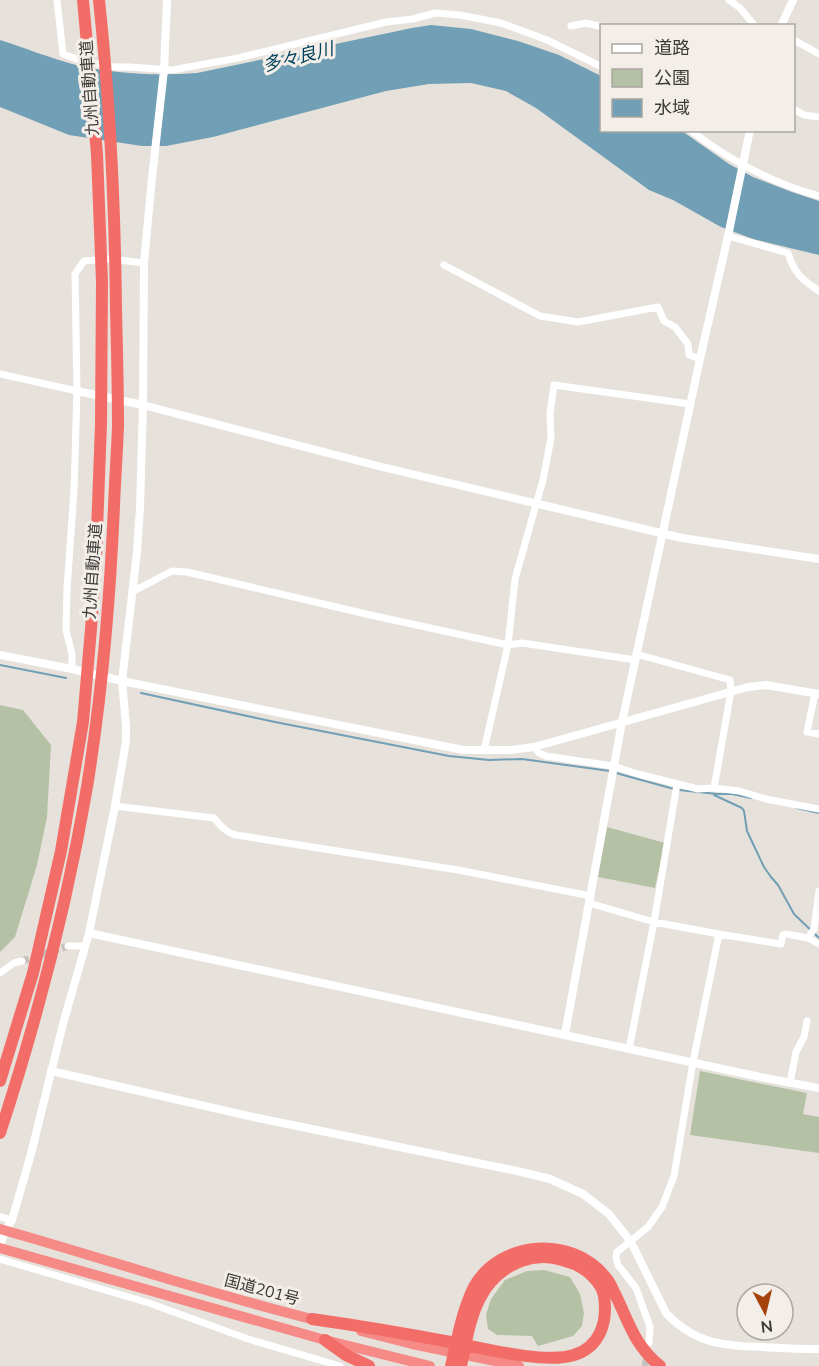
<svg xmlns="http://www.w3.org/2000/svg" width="819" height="1366" viewBox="0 0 819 1366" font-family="'Nunito Sans','Noto Sans JP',sans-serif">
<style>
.green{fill:#b5c1a4}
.water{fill:#719fb5}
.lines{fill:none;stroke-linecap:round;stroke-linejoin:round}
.stream{stroke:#719fb5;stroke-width:2}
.minor-tunnel{stroke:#c4bfba;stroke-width:7;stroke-dasharray:7 3.5;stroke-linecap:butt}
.minor{stroke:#fff;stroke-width:7}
.tertiary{stroke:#fff;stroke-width:8}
.trunk{stroke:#f68a86;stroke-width:10}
.motorway{stroke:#f36d68;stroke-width:12}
.labels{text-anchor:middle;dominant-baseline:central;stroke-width:6;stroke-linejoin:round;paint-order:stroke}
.street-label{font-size:16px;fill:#3b3936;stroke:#f4eee9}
.water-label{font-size:18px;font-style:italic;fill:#004259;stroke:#f4eee9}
</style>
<rect width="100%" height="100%" fill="#e6e1db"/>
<path class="green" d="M 0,705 L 23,710 L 51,745 L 47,817 L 37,865 L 15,937 L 0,952 Z
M 607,827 L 665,843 L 655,888 L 598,877 Z
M 700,1071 L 807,1093 L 803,1114 L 819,1117 L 819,1153 L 690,1135 Z
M 544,1270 L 570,1277 L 580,1294 L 584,1313 L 582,1326 L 573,1336 L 538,1346 L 532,1336 L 497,1335 L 488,1329 L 486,1315 L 491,1299 L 505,1280 L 527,1271 Z"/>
<path class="water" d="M 431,25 L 471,29 L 518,41 L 559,55 L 601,76 L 602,130 L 682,131 L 729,164 L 753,177 L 792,192 L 819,201 L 819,255 L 753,239 L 721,227 L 673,200 L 649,190 L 536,108 L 506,91 L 471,83 L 429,84 L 386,91 L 213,137 L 166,146 L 142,146 L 69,135 L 0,107 L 0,40 C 25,48 50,58 76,65 C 115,74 157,76 197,73 L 412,28 Z"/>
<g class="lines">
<path class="stream" d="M 0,665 L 66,678
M 141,693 L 275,722 L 449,756 L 489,760 L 522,759 L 610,771
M 616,773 L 674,789
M 679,790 L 717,794 L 732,794 L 751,798
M 714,795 L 742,808 L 744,811 L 747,831 L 764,867 L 771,877 L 778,885 L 794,914 L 819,938
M 797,808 L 819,813"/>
<path class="minor-tunnel" d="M 22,961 L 68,946
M 645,1366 L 648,1352"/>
<path class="minor" d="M 57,0 L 63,54 L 82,61 L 114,67 L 129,67 L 172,70 L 238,58 L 386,22 L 413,19 L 435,13 L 460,15 L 501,23 L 547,40 L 602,67
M 729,0 L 740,8 L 755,26
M 571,26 L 586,23 L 602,27
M 794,40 L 819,54
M 794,109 L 804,115 L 819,117
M 690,130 C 729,160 772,183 819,196
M 728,236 L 788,253 C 794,273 802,280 819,291
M 444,265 L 540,316 L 578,322 L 658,307 L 664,321 L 675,327 L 688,344 L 689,355 L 700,359
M 0,374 L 77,391
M 132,592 L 172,571 L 187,572 L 366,614 L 508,645 L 522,643 L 636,660
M 636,654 L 730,680 L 731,691 L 714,788
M 72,669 L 72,654 L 66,630 L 67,589 L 74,490 L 77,391 L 75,274 L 84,261 L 109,259 L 144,263
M 815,693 L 807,732 L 819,734
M 534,747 L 539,753 L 546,756 L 613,766 L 638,774 L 698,789 L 714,788 L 739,791 L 766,799 L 819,809
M 484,750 L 508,645 L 515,579 L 543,480 L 548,454 L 551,438 L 550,413 L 554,385 L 690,404
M 115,806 L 214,818 C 221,826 225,832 236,835 L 458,870 L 591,896
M 589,903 L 654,922 L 719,934 L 781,944 L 783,935 L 786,934 L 808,938 L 819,944
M 808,938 L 814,929 L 819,891
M 68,946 L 84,946
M 0,973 L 14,963 L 22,961
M 629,1049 L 654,922 L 677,784
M 790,1083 L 796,1052 L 804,1037 L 807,1021
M 0,1217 L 12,1220
M 0,1259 L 149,1303 L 248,1339 L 340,1366
M 649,1343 L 650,1327 L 636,1288 L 618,1265 L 616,1257 L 617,1252 L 648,1227 L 662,1207 L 674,1176 L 693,1062 L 719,934"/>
<path class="tertiary" d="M 781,26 L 793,0
M 77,391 L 143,405 L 378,466 L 682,538 L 819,559
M 0,655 L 72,669 L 122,681 L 463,750 L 511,750 L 534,747 L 748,687 L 766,685 L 819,694
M 89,933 L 760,1077 L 819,1088
M 565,1034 L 622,722 L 700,359 L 728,236 L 750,130
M 51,1071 L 258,1118 L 517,1171 L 550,1179 L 583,1194 L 609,1214 L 631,1242 L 666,1313 C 695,1344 724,1346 763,1347 C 782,1348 800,1349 819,1349
M 0,1246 L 5,1231 L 12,1220 L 31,1154 L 63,1024 L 89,933 L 115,806 L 126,741 L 126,726 L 122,681 L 137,552 L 140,507 L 143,405 L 144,263 L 152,178 L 164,70 L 167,0"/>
<path class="trunk" d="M 0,1229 C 107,1259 212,1295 320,1321
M 0,1248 L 325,1340 L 430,1366
M 361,1331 L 412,1344 L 519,1366"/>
<path class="motorway" d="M 0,1081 L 33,973 L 61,851 L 83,722 L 91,629 L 96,558 L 101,424 L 102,282 L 97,154 L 83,0
M 0,1133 C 37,1020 67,904 87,787 C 102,694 110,600 114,506 C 115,479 117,453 118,426 C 118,387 117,349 116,310 C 115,207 110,103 99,0
M 312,1319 C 361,1326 408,1334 456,1343 C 486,1349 546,1364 574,1355 C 600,1347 608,1322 604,1296 C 602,1283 587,1269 574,1264 C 556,1257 540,1254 521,1261 C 475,1279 470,1323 461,1366
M 325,1340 L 346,1355 L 369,1366
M 451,1366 C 457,1340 462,1311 474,1287 C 500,1240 573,1235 606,1278 C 610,1282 612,1288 615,1294 C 629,1322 634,1345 660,1366"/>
</g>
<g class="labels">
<g class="street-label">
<text transform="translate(90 88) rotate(-94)">九州自動車道</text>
<text transform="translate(93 571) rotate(-86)">九州自動車道</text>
<text transform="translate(262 1290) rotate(15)">国道201号</text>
</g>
<g class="water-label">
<text transform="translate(298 57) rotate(-14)">多々良川</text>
</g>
</g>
<rect x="600" y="24" width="195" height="108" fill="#f4eee9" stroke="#aaa6a1" stroke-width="1.5"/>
<rect x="612" y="44" width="30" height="9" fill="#ffffff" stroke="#aaa6a1" stroke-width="1.5"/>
<text x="654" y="54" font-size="18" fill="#3b3936">道路</text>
<rect x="612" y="69" width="30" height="18" fill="#b5c1a4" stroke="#aaa6a1" stroke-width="1.5"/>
<text x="654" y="84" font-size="18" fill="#3b3936">公園</text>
<rect x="612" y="99" width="30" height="18" fill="#719fb5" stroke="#aaa6a1" stroke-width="1.5"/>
<text x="654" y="114" font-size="18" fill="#3b3936">水域</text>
<g transform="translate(765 1312) rotate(173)"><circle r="28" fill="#f4eee9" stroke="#aaa6a1" stroke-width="1.5"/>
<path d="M0-4.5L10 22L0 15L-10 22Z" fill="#a6430c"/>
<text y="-9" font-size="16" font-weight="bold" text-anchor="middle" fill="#3b3936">N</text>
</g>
</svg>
